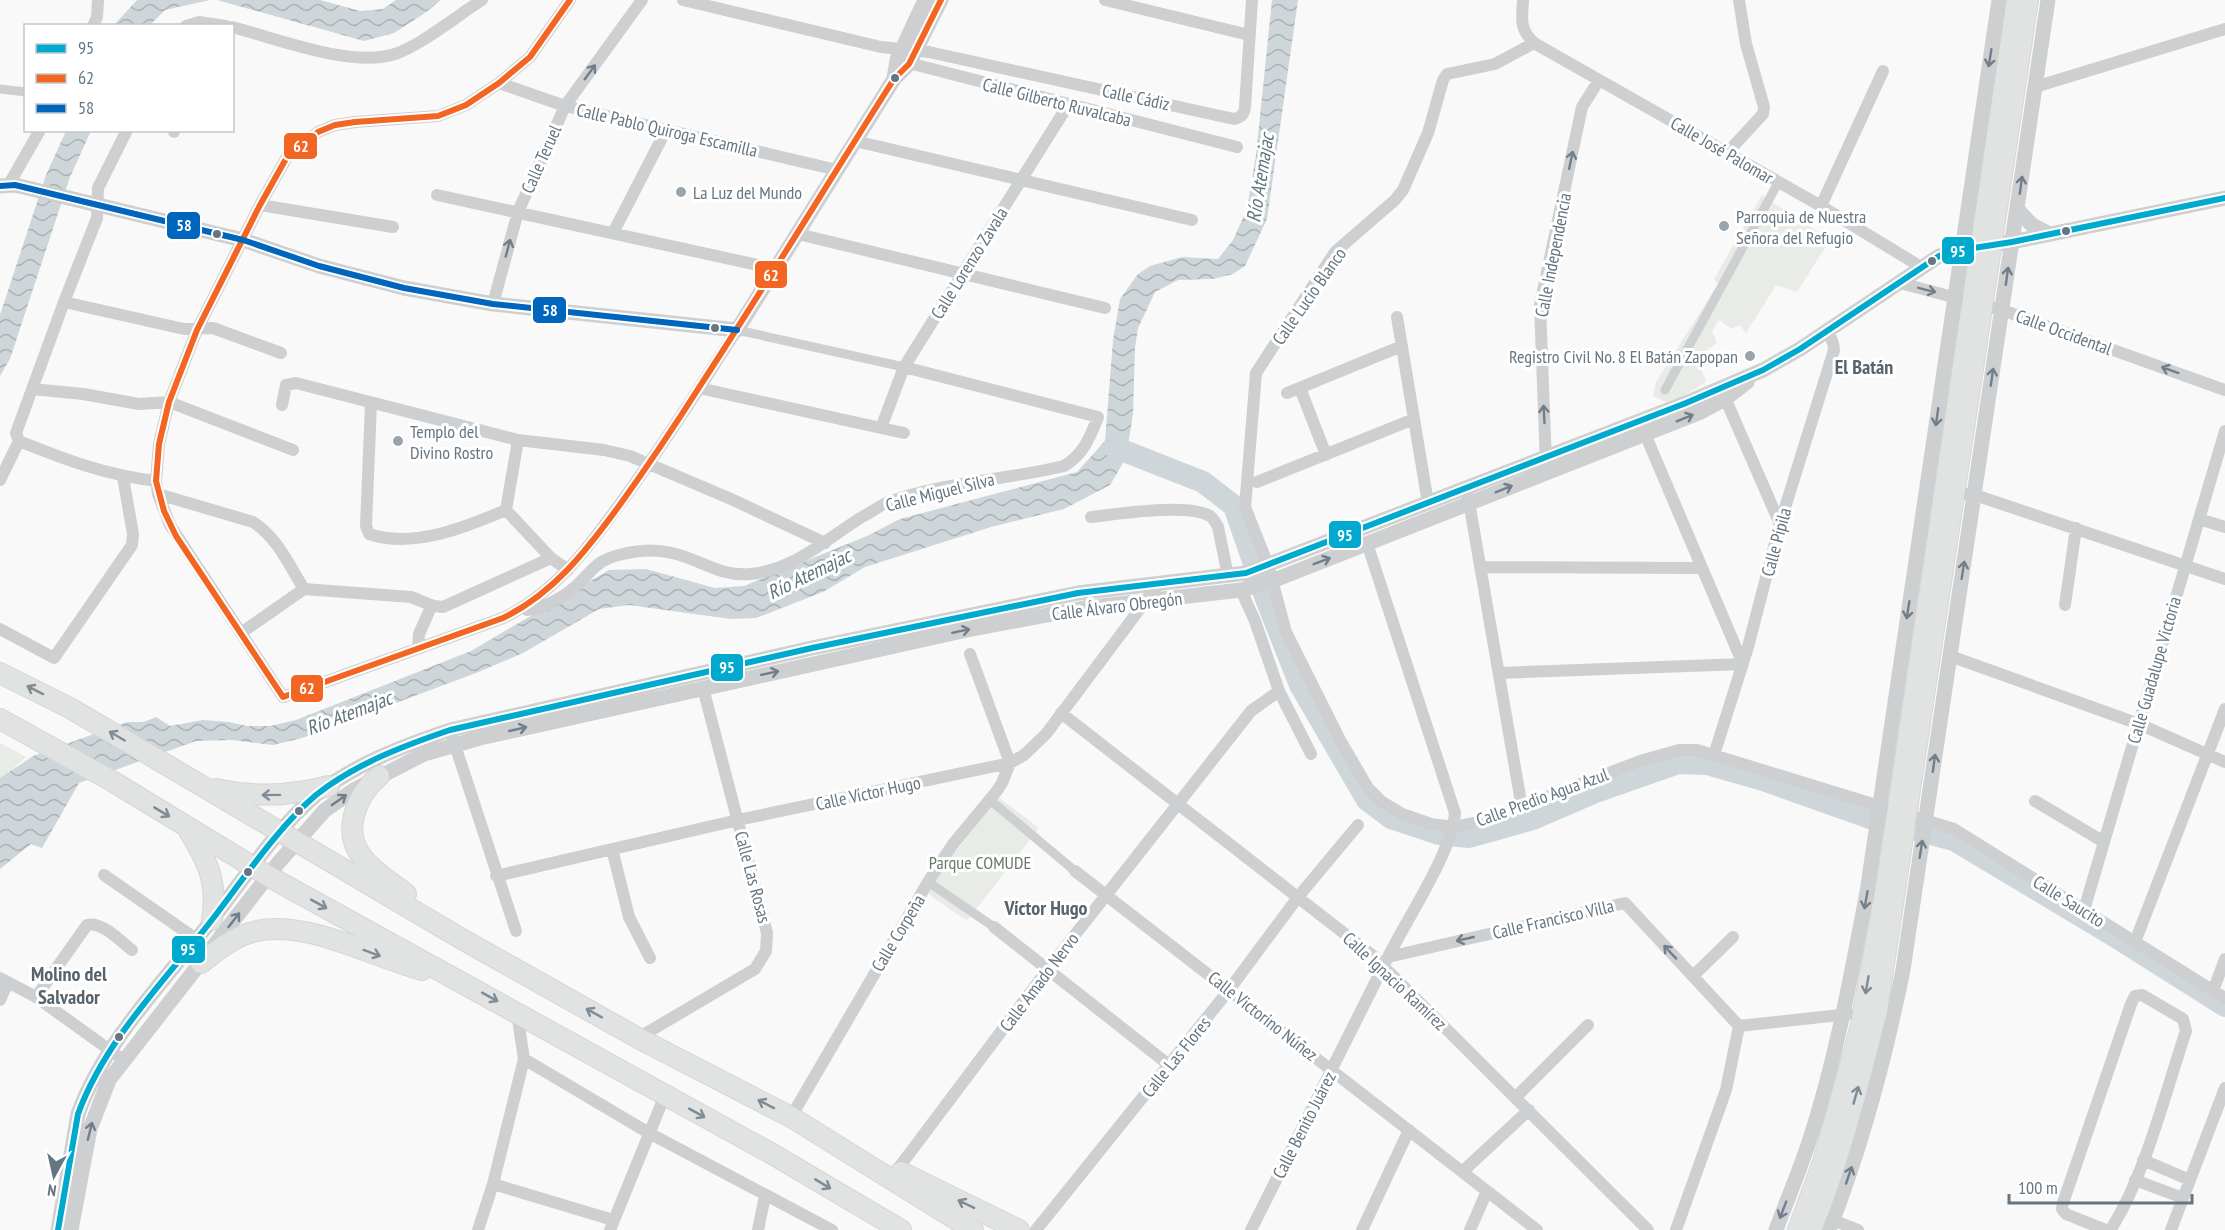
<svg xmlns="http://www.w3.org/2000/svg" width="2225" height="1230" viewBox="0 0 2225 1230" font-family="'PT Sans Narrow',sans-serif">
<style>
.park{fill:#e8ebe6}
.water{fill:url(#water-waves)}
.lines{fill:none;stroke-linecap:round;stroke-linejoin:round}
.river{stroke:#ced6d9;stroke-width:22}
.primary-casing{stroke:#d5d6d7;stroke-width:20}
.trunk-casing{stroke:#d5d6d6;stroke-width:22}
.pedestrian{stroke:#cecfd0;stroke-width:9}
.minor{stroke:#cecfd0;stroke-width:12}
.tertiary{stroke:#cecfd0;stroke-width:15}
.primary{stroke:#e1e2e2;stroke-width:18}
.trunk{stroke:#e1e2e2;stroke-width:20}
.bus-1-casing{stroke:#fff;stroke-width:10}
.bus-2-casing{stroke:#fff;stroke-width:10}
.bus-3-casing{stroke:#fff;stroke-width:10}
.bus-1{stroke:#00a9ce;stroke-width:6}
.bus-2{stroke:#f26522;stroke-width:6}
.bus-3{stroke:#0065bd;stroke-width:6}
.oneway{stroke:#707f8b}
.oneway2{stroke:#7e8c96}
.bus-dot{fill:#657683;stroke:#fff;stroke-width:2}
.poi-dot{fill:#99a4ac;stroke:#fff;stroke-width:2}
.labels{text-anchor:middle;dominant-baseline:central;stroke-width:6;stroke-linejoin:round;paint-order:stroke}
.street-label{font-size:18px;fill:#657683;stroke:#fff}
.poi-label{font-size:18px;fill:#657683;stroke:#fff;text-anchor:start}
.park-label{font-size:18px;fill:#687a64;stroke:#fff}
.water-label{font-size:20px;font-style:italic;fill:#60757c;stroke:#fff}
.neighbourhood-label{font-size:20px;font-weight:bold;fill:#57646e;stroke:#fff}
.line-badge{stroke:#fff;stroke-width:2}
.badge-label{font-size:16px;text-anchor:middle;font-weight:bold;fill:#fff}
</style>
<defs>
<pattern id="water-waves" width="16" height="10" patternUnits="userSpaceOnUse" patternTransform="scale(1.5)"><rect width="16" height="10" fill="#ced6d9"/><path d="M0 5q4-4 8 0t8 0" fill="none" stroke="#abb2b5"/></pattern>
</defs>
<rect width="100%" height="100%" fill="#f9f9f9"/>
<path class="park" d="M 1762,195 L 1830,240 L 1797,292 L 1776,285 L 1746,333 L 1740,325 L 1732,329 L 1719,320 L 1712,331 L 1717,343 L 1697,357 L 1706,382 L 1670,404 L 1653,396 L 1656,382 L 1718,284 L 1714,279 Z
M 0,743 L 26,757 L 0,780 Z
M 998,797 L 1039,828 L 967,921 L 927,893 L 959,847 Z"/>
<path class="water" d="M 137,0 L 210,0 L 165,10 L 150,25 L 114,25 Z
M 217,0 L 320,0 L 360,11 L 383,9 L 396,0 L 441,0 L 425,13 L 394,33 L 364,41 Z
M 1272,0 L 1298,0 L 1267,219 L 1245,266 L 1233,274 L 1213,279 L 1178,280 L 1155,292 L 1138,328 L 1135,348 L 1133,414 L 1126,458 L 1110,485 L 1064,509 L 991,527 L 865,567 L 823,592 L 756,618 L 731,619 L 629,605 L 599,609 L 523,653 L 476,673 L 302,738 L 273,745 L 232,740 L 196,741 L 79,783 L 42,848 L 31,844 L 0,869 L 0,778 L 33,756 L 127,722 L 144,722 L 156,717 L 170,726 L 203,720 L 229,722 L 247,726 L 270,726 L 296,720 L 471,651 L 609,570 L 646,569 L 715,588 L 744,586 L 867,536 L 900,519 L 1077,472 L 1105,441 L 1113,340 L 1120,299 L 1138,274 L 1150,266 L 1182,257 L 1218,259 L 1233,240 L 1247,209 L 1256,155 Z
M 66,131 L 91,131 L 70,177 L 10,359 L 0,376 L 0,315 L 46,175 Z"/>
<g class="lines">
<path class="river" d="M 1114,447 L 1203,482 L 1234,506 L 1266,599 L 1300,685 L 1367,800 L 1391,818 L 1439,834 L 1469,837 L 1533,819 L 1598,791 L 1678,763 L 1707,764 L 1766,781 L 1867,817 L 1954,840 L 2111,934 L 2225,1006"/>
<g class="primary-casing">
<path id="primary" d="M 1797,1230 L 1822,1162 L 1859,1029 L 1886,882 L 2016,0
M 1812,1230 C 1841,1160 1859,1085 1878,1011 L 2029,0"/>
</g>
<g class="trunk-casing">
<path id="trunk" d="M 0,673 L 70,708 L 460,938 L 638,1038 L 791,1117 L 973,1230
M 0,719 L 112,781 L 268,876 L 774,1155 L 901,1230
M 379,776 C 356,796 341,832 363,858 C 374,872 392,883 406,894
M 216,789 C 255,798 291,796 329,786
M 189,831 C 208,862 218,883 212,920
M 201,963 C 214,953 228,941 244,935 C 295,913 372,957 422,970
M 901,1172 L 1019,1230"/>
</g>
<path class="pedestrian" d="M 0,89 L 26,92
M 737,330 L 904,367
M 1665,390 L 1778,183
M 990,800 L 1075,871
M 928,882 L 994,927"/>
<path class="minor" d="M 570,0 L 530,57 L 499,83 L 466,105 L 438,116 L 355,122 L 335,125 L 318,132 L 287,157 L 260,205 L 197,330 L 169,402 L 159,444 L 156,481 L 158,494 L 170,525 L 283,697 L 503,618 C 555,593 589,547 622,501 C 663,446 699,388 737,330
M 683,0 L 881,47 L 929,52 L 1234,119 C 1242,117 1244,114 1245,107 L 1252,0
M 1105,0 L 1249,35
M 1523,0 C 1522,20 1519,28 1534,43 L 1821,206 L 1921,267
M 93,26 L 97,17 L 98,0
M 186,26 L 199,22 L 226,26
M 232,27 C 278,39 351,68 395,54 C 420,46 458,15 482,0
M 1534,43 L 1495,64 L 1447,74 L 1443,80 L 1428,133 L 1403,190 L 1395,200 L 1335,252 L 1256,373 L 1245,507 L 1268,565 L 1286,632 L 1340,740 L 1368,788 L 1382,802 L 1402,814 L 1431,824 L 1454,827 L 1487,820 L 1640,761 L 1679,750 L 1697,750 L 1954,829 L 2225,998
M 901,61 L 1237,147
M 499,83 L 565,106 L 837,170
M 2035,87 L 2225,29
M 174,132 L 174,130
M 855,141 L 1192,220
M 1727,153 L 1763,114 L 1764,107 L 1746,44 L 1739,0
M 8,186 L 40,130
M 437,195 L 776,269
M 260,205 L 393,227
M 1821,206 L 1883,71
M 613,233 L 666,130
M 798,234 L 1105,308
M 1900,283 L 2002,310 L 2225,390
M 64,302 L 184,329 L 213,328 L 281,353
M 493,304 L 518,212 L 565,106 L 642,0
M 1397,317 L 1428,503
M 699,388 L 904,433
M 1300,388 L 1326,455
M 32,389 L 83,394 L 139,404 L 169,402 L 293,450
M 1722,391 L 1780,524
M 1287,393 L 1402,346
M 371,403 L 366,526 L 369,534 C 413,549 466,527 506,510
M 282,405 L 286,385 L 296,383 L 518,440 L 604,450 L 630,456 L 731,499 L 825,543
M 881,428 L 904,367 L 1068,105
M 19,441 L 16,433 L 64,302 L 97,218 L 98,188 L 127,130
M 19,441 C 66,460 106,475 156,481
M 1546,465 L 1540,305 L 1582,107 L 1599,80
M 0,480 L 19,441
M 1257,482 L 1414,419
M 1949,492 L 1975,495 L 2225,579
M 158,494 L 253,522 C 277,537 289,565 304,589
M 1468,496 L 1522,808
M 506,510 L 551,558 L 568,570
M 506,510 L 518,440
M 1091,517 C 1118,514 1187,503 1210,516 C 1214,519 1216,523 1218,527 L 1228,576
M 2199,519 L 2225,527
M 1480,567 L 1702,568
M 304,589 L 411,597 C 423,601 430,607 443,607 L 551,558
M 1241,590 L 1255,621 L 1279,691 L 1311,754
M 2065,605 L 2076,528
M 527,610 C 542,609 564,597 575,587 C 593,571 595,560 623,554 C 639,550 656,549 672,553 C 700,559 720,577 750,574 C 795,570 826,539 862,517 C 870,513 878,507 886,503 C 943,482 1006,480 1064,466 C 1084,454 1090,437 1098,417 L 904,367
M 0,629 L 54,658 L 132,545 L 133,534 L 123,477
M 241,633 L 304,589
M 418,648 L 419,634 L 431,607
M 1950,656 L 2139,724 L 2225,762
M 1499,673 L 1743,664 L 1645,434
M 1061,713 L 1372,955 L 1648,1230
M 450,730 L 516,931
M 1714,755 L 1748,647 L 1780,524 L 1834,350 L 1833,343 L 1828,331
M 2035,801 L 2104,842
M 612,849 L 629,917 L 650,958
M 1075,871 L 1537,1230
M 104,875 L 196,939
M 496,876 L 738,820 L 1010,763 L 1024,755 L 1046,734 L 1160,582
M 2084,910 L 2225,431
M 994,927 L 1169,1065
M 2135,942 L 2225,709
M 1388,957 L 1625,903 L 1739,1026
M 1693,976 L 1733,937
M 0,978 L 36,997 L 118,1056
M 2213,991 L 2225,959
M 2142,995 L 2183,1019 L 2186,1031 C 2165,1093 2146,1174 2111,1229 L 2106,1230 L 2066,1214 L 2062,1209 L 2063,1203 L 2131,1004 L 2135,996 Z
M 36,997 L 87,925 C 102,921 120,941 132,950
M 0,1000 L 8,982
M 1739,1026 L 1849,1014
M 638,1038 L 755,969 L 766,951 L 767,933 L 703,688
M 524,1059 L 649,1133 L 832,1230
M 1516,1097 L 1588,1025
M 791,1117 L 928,882 L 953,844 L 996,792 L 1002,783 L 1010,763 L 970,654
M 2143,1160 L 2190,1180
M 897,1170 L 1048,969 L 1251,711 L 1279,691
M 1462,1172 L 1529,1110
M 2135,1180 L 2183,1198
M 493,1184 L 613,1220
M 1833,1220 L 1858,1230
M 478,1230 L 493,1184 L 524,1059 L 517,1013
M 610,1230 L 665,1095
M 758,1230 L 765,1196
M 1036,1230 L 1229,990 L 1298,897 L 1358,825
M 1251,1230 C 1297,1139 1342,1047 1388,957 C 1407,919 1452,852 1455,813 L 1367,543
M 1362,1230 L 1409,1130
M 1470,1230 L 1487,1191
M 1676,1230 L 1726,1090 L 1739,1026
M 2171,1230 L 2225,1088"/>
<path class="tertiary" d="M 894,79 L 897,60 L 925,0
M 0,186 L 15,185 L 243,240 L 319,266 L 404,288 L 493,304 L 737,330 L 894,79 L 909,64 L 941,0
M 2017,209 L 2032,225 L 2049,234
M 58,1230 L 78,1114 C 105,1040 164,982 211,921 C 242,881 278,827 316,795 C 355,764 403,746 450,730 L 812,648 L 1078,593 L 1246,573 L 1686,403 L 1763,370 L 1800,349 L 1939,256 L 1961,250 L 2012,242 L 2225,198
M 71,1230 L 90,1129 L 109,1080 L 279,862 L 325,810 L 354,790 L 424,754 L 480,738 L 967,630 L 1084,608 L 1241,590 L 1272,581 L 1701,412 L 1725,399 L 1747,382
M 1776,1230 C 1787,1200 1800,1170 1810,1139 C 1836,1059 1851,976 1867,892 L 1999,0
M 1829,1230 C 1862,1146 1885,1059 1903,970 L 2048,0"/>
<use href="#primary" class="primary"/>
<use href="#trunk" class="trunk"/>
<g class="bus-1-casing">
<path id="bus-1" d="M 58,1230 L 78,1114 C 105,1040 164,982 211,921 C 242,881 278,827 316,795 C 355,764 403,746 450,730 L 812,648 L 1078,593 L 1246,573 L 1686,403 L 1763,370 L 1800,349 L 1939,256 L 1961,250 L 2012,242 L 2225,198"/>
</g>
<g class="bus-2-casing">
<path id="bus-2" d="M 570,0 L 530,57 L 499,83 L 466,105 L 438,116 L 355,122 L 335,125 L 318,132 L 287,157 L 260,205 L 197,330 L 169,402 L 159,444 L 156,481 L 164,511 L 176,536 L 283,697 L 503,618 C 553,594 586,551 619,506 C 647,467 674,427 700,386 C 766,285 829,181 894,79 L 909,64 L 941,0"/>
</g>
<g class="bus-3-casing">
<path id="bus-3" d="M 0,186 L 15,185 L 243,240 L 319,266 L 404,288 L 493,304 L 737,330"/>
</g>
<use href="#bus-1" class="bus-1"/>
<use href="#bus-2" class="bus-2"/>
<use href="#bus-3" class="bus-3"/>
</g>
<defs><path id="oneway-shaft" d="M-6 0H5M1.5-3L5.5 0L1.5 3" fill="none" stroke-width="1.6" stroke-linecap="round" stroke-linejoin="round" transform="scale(1.5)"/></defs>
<g class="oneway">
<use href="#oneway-shaft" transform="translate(1990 58) rotate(99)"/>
<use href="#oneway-shaft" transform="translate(590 72) rotate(-54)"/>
<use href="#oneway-shaft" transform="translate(1571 160) rotate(-78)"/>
<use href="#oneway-shaft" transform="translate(2021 185) rotate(-82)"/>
<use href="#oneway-shaft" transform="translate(508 248) rotate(-75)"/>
<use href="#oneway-shaft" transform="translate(2007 276) rotate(-82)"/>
<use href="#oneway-shaft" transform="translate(1927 290) rotate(14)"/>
<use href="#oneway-shaft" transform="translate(2170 370) rotate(-160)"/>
<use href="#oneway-shaft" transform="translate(1992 377) rotate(-82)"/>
<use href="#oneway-shaft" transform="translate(1544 414) rotate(-93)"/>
<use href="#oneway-shaft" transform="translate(1937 417) rotate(98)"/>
<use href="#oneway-shaft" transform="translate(1685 418) rotate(-22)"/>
<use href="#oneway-shaft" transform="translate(1504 489) rotate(-22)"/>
<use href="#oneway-shaft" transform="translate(1322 561) rotate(-21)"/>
<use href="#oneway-shaft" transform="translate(1963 570) rotate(-81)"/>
<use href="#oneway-shaft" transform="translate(1908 610) rotate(99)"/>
<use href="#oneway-shaft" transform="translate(961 631) rotate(-12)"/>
<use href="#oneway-shaft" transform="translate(770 673) rotate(-12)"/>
<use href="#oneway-shaft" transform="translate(518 729) rotate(-13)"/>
<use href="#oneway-shaft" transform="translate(1934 763) rotate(-82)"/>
<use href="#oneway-shaft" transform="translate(339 800) rotate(-35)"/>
<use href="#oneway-shaft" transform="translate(1921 849) rotate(-81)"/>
<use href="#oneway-shaft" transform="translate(1866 900) rotate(100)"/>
<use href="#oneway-shaft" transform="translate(234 920) rotate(-52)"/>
<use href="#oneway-shaft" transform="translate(1465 939) rotate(167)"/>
<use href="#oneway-shaft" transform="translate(1670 952) rotate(-133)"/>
<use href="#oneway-shaft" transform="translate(90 1131) rotate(-76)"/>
<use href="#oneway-shaft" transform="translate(1849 1175) rotate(-71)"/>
<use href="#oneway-shaft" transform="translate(1783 1210) rotate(111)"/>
</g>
<g class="oneway2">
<use href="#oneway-shaft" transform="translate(35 690) rotate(-153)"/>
<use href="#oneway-shaft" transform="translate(117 736) rotate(-150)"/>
<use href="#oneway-shaft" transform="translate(271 795) rotate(179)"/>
<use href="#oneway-shaft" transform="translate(162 812) rotate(31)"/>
<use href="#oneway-shaft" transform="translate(319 904) rotate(29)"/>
<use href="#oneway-shaft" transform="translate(372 953) rotate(20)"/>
<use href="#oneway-shaft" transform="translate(1867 985) rotate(100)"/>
<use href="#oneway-shaft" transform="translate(490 997) rotate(29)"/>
<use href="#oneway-shaft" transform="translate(594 1013) rotate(-151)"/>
<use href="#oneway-shaft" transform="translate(1856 1095) rotate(-74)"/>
<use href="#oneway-shaft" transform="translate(766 1104) rotate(-153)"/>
<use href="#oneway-shaft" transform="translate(697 1113) rotate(29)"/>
<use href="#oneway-shaft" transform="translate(823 1184) rotate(31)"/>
<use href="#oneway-shaft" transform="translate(966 1204) rotate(-154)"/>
</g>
<g class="bus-dot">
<circle cx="895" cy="78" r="5"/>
<circle cx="2066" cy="231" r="5"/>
<circle cx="217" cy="234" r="5"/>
<circle cx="1932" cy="261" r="5"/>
<circle cx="715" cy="328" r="5"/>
<circle cx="299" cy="811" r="5"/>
<circle cx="248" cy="872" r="5"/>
<circle cx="119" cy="1037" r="5"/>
</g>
<g class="poi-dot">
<circle cx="681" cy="192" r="6"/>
<circle cx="1724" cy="226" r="6"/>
<circle cx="1750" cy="356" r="6"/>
<circle cx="398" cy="441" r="6"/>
</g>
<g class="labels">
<g class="street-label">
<text transform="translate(1136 97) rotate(12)">Calle Cádiz</text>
<text transform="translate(1057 102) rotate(14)">Calle Gilberto Ruvalcaba</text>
<text transform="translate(667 130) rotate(13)">Calle Pablo Quiroga Escamilla</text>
<text transform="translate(1722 150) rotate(30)">Calle José Palomar</text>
<text transform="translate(541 159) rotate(-66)">Calle Teruel</text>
<text transform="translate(1553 255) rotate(-79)">Calle Independencia</text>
<text transform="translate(969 263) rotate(-58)">Calle Lorenzo Zavala</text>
<text transform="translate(1309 296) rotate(-55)">Calle Lucio Blanco</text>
<text transform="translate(2064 332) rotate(20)">Calle Occidental</text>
<text transform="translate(940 492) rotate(-14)">Calle Miguel Silva</text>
<text transform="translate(1776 542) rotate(-75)">Calle Pípila</text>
<text transform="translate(1117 606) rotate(-7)">Calle Álvaro Obregón</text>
<text transform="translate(2154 670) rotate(-74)">Calle Guadalupe Victoria</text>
<text transform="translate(868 793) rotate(-12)">Calle Víctor Hugo</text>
<text transform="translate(1542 797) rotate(-20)">Calle Predio Agua Azul</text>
<text transform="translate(753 877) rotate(75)">Calle Las Rosas</text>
<text transform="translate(2069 901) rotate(32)">Calle Saucito</text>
<text transform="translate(1553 919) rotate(-13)">Calle Francisco Villa</text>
<text transform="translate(898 933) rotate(-59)">Calle Corpeña</text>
<text transform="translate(1395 981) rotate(43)">Calle Ignacio Ramírez</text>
<text transform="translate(1039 982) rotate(-53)">Calle Amado Nervo</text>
<text transform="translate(1263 1016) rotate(38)">Calle Victorino Núñez</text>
<text transform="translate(1176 1057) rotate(-51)">Calle Las Flores</text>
<text transform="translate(1304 1125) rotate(-63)">Calle Benito Juárez</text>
</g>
<g class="poi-label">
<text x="693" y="192">La Luz del Mundo</text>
<text x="1736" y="216">Parroquia de Nuestra<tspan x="1736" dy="21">Señora del Refugio</tspan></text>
<text x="1738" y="356" text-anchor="end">Registro Civil No. 8 El Batán Zapopan</text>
<text x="410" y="431">Templo del<tspan x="410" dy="21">Divino Rostro</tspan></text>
</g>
<g class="park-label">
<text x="980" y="862">Parque COMUDE</text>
</g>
<g class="water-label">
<text transform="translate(1260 178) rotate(-81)">Río Atemajac</text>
<text transform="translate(809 574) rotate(-26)">Río Atemajac</text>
<text transform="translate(349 713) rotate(-21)">Río Atemajac</text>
</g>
<g class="neighbourhood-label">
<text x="1864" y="367">El Batán</text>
<text x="1046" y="908">Víctor Hugo</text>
<text x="69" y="974">Molino del<tspan x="69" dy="23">Salvador</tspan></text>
</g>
</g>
<g class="line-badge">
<rect x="283" y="132" width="35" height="28" rx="6" fill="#f26522"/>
<rect x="166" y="211" width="35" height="29" rx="6" fill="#0065bd"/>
<rect x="1941" y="236" width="34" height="29" rx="6" fill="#00a9ce"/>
<rect x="754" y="260" width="34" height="29" rx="6" fill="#f26522"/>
<rect x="532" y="296" width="35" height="28" rx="6" fill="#0065bd"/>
<rect x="1328" y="520" width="34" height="29" rx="6" fill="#00a9ce"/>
<rect x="710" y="653" width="34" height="29" rx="6" fill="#00a9ce"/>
<rect x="290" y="674" width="34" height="29" rx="6" fill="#f26522"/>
<rect x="171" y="935" width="35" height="29" rx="6" fill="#00a9ce"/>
</g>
<g class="badge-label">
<text x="301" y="152">62</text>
<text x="184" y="231">58</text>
<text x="1958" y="257">95</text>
<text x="771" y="281">62</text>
<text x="550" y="316">58</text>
<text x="1345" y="541">95</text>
<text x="727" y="673">95</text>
<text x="307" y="694">62</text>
<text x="188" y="955">95</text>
</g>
<rect x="24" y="24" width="210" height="108" fill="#ffffff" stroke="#c1c8cd" stroke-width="1.5"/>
<rect x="36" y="44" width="30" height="9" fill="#00a9ce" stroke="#c1c8cd" stroke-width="1.5"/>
<text x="78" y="54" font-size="18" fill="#657683">95</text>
<rect x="36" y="74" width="30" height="9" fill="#f26522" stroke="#c1c8cd" stroke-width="1.5"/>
<text x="78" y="84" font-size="18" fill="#657683">62</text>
<rect x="36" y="104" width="30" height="9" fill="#0065bd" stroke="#c1c8cd" stroke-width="1.5"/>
<text x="78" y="114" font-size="18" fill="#657683">58</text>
<g transform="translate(54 1176) rotate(188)" stroke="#ffffff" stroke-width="4.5" paint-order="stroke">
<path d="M0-4.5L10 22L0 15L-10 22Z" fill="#657683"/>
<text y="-9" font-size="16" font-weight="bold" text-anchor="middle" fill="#657683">N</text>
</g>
<path d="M2009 1194v9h183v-9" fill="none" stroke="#657683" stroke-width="3"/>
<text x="2018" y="1194" font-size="18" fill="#657683" stroke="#ffffff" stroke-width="4.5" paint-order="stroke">100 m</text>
</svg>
